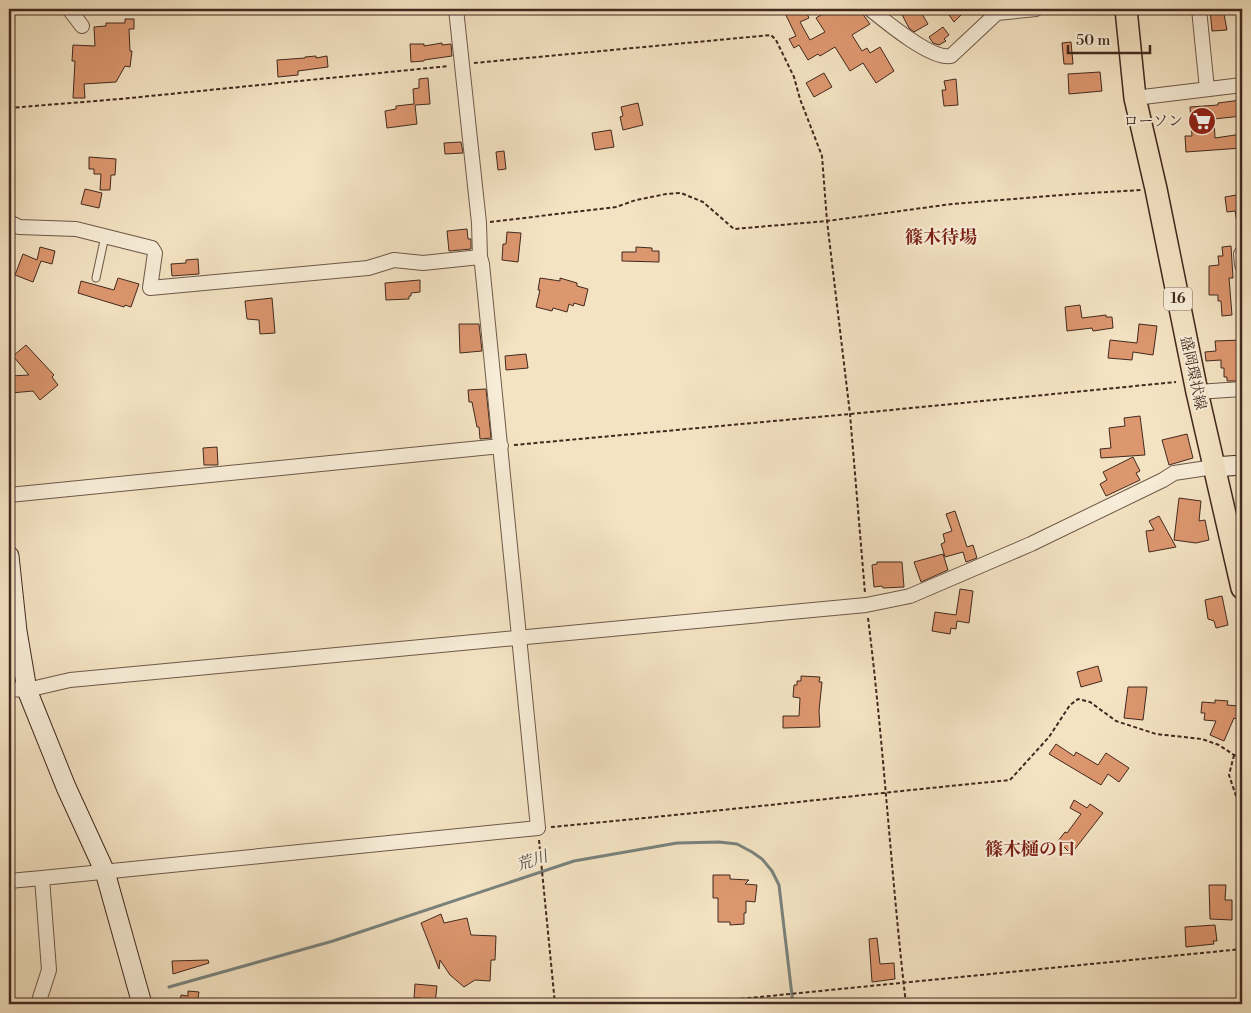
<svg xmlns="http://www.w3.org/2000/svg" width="1251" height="1013" viewBox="0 0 1251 1013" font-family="'Libre Bodoni','Noto Serif JP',serif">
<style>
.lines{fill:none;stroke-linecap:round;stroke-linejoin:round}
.stream{stroke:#79827d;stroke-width:3}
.building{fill:#dd976f;stroke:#42291f}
.lane-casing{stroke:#6e5848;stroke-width:9}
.street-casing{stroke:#6e5848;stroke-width:16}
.secondary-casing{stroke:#42291f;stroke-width:21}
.primary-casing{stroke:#42291f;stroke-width:24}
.path{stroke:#42291f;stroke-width:2;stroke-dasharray:4 2.5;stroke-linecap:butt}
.lane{stroke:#f8edd8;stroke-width:7}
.street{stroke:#f8edd8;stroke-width:14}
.secondary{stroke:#f8edd8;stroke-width:19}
.primary{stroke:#f4e3c3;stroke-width:21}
.labels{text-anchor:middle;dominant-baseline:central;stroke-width:4;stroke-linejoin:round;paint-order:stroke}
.shield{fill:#f8edd8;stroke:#796456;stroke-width:1}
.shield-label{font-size:14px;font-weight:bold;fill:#42291f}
.poi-label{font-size:15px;fill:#42291f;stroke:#f8edd8;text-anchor:end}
.street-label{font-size:15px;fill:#42291f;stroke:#f8edd8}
.water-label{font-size:16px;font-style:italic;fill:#594e46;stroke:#f8edd8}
.quarter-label{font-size:18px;font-weight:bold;fill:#7a1f14;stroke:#f8edd8}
</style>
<rect width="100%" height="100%" fill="#f4e3c3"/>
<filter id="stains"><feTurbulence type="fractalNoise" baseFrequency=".004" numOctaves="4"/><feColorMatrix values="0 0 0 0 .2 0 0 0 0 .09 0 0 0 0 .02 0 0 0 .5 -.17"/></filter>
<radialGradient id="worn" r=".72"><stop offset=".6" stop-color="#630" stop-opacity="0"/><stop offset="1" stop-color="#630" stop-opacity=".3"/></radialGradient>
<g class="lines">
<path class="stream" d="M 169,987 L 333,941 L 574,861 L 677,843 L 719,842 L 737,844 L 752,852 L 762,859 L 772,871 L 779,885 L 793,1004
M 103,1004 L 124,999"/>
</g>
<path class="building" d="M 783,9 L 805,9 L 809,18 L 800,22 L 810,40 L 825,32 L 816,18 L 831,9 L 861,9 L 862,13 L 870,24 L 852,35 L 862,51 L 867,48 L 870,53 L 880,47 L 894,71 L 876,83 L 863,63 L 850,71 L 835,47 L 820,56 L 818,54 L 808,60 L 799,45 L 794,48 L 789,39 L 796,36 Z
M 899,9 L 919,9 L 928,24 L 914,32 L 909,28 Z
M 945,9 L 957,9 L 961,15 L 954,22 Z
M 1210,9 L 1223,9 L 1227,30 L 1212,31 Z
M 125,19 L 134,19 L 134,29 L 129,29 L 130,51 L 132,51 L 130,67 L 125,66 L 116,82 L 84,84 L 85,98 L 73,98 L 75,61 L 72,61 L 73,45 L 95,46 L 94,27 L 106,26 L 106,23 L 125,23 Z
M 943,27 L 949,35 L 944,39 L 946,41 L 939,45 L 933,43 L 929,37 Z
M 1071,42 L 1073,64 L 1064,64 L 1062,43 Z
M 442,43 L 442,45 L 451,44 L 452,56 L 424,60 L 424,61 L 411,62 L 410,44 L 424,44 L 424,46 Z
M 316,56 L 316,58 L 327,56 L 328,67 L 298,71 L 298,75 L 278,77 L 277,60 L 305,58 L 305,57 Z
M 1100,72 L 1102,91 L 1069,94 L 1068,74 Z
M 824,73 L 832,87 L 814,97 L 806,83 Z
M 428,78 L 430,104 L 415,105 L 417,124 L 387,128 L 385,111 L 396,109 L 396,106 L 414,104 L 413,89 L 419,88 L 419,79 Z
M 956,79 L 958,105 L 944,106 L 942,90 L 946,90 L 944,81 Z
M 1241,100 L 1242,116 L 1214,119 L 1215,138 L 1242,134 L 1242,148 L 1186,152 L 1185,136 L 1192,136 L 1190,107 L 1218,105 L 1218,103 Z
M 638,103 L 643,125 L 623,130 L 620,117 L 623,116 L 621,107 Z
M 611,130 L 614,147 L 595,150 L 592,133 Z
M 461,142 L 463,153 L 445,154 L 444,143 Z
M 504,151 L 506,169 L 498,170 L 496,152 Z
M 89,157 L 116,159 L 115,175 L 111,175 L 110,190 L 100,190 L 101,174 L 94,174 L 94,169 L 89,169 Z
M 85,189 L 102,193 L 99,208 L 81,204 Z
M 1242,194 L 1242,228 L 1238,228 L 1235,211 L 1227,212 L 1225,197 Z
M 467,229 L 468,239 L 471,239 L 471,249 L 449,251 L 447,231 Z
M 507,232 L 521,233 L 518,262 L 502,260 L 503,244 L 506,244 Z
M 1231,246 L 1233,278 L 1229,278 L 1232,315 L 1222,316 L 1221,301 L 1218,301 L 1218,295 L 1209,295 L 1209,266 L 1219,265 L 1218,256 L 1223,256 L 1222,247 Z
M 40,247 L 55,251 L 52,264 L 41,261 L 33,282 L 15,275 L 23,254 L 37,260 Z
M 636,247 L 652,248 L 652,251 L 659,251 L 659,262 L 622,261 L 622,252 L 636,252 Z
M 198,259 L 199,274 L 172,276 L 171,264 L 186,263 L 186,260 Z
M 118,278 L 139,284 L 131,307 L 125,305 L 124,307 L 78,293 L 81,281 L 114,290 Z
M 540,278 L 560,281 L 560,278 L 577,283 L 577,286 L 588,289 L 584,306 L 574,303 L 573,306 L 569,304 L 567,312 L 553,308 L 552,311 L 536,307 L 540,290 L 538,290 Z
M 420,280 L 420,292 L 411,293 L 411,296 L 409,296 L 409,299 L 386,300 L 385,283 Z
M 272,298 L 275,333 L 260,334 L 259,320 L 247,319 L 245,301 Z
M 1080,305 L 1082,318 L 1106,315 L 1106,317 L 1112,317 L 1113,328 L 1093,331 L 1092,328 L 1067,331 L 1065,307 Z
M 459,324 L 479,324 L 482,351 L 460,353 Z
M 1139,324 L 1157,326 L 1153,355 L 1133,352 L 1132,360 L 1108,358 L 1110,340 L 1137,343 Z
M 1242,340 L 1242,367 L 1237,368 L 1238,381 L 1227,381 L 1227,377 L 1224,377 L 1224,368 L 1221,368 L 1221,360 L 1206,361 L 1205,352 L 1216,351 L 1215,341 Z
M 26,345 L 54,375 L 52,377 L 58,385 L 40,400 L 33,391 L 11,393 L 10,376 L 29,375 L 13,356 Z
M 526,354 L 528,368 L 506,370 L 505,356 Z
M 486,389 L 491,438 L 480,439 L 479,427 L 477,427 L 472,402 L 469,402 L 468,390 Z
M 1140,416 L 1145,455 L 1101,458 L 1100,449 L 1111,448 L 1109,428 L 1125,426 L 1124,418 Z
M 1187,434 L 1193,458 L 1169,465 L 1162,440 Z
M 217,447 L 218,465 L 204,465 L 203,448 Z
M 1133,457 L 1140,471 L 1136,473 L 1140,480 L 1106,496 L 1100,484 L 1107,480 L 1103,472 Z
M 1179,498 L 1201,501 L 1199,521 L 1205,520 L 1209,540 L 1196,543 L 1174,540 Z
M 955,511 L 967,547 L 973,545 L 977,558 L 966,562 L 963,552 L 945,557 L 941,544 L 945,542 L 943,534 L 952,531 L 946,514 Z
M 1159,516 L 1176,547 L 1149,552 L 1146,531 L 1154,530 L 1149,521 Z
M 943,554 L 948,570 L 921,582 L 914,562 Z
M 877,562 L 902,562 L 904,587 L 883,588 L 882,586 L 874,587 L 872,565 L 877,564 Z
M 960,589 L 973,591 L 969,623 L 957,621 L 956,629 L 951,628 L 950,634 L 932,631 L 935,612 L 956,615 Z
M 1222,596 L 1228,625 L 1216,628 L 1214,621 L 1208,619 L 1205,600 Z
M 1098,666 L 1102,681 L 1081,687 L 1077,672 Z
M 801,676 L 820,677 L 819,682 L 822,682 L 819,711 L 820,727 L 783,728 L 783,716 L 799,716 L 800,698 L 793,697 L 794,685 L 797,685 L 797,681 L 801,681 Z
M 1128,687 L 1147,687 L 1143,720 L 1124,718 Z
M 1215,700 L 1228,701 L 1227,705 L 1238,706 L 1237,719 L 1234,718 L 1224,741 L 1210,735 L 1216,721 L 1204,720 L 1205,713 L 1201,713 L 1202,702 L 1215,703 Z
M 1056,744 L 1074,756 L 1076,752 L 1098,765 L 1106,753 L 1129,768 L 1119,782 L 1108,774 L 1101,785 L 1049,754 Z
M 1074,800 L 1087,808 L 1090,804 L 1103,813 L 1071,854 L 1058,841 L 1065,832 L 1067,833 L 1081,814 L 1070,808 Z
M 713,875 L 730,875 L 730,879 L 749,880 L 745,884 L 757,885 L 755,902 L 746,901 L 746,913 L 744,913 L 744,924 L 730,925 L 730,922 L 718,922 L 718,898 L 713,898 Z
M 1209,885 L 1226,885 L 1225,900 L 1232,900 L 1232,920 L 1210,919 Z
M 441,914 L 444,923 L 467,918 L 471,935 L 496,936 L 495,960 L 491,960 L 490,981 L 475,980 L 464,987 L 450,975 L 440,960 L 439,969 L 421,923 Z
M 1215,925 L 1217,941 L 1213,941 L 1214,944 L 1186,947 L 1185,927 Z
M 877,938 L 880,964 L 894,963 L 895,979 L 872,982 L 869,939 Z
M 208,960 L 209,963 L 173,974 L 172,961 Z
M 415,984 L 437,986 L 435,1004 L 420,1004 L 421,998 L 414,998 Z
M 188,991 L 199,992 L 197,1004 L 180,1004 L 181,995 L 188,996 Z"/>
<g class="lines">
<g class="lane-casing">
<path id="lane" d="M 96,278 L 105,236"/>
</g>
<g class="street-casing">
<path id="street" d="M 69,9 L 82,26
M 870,9 C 886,22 932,60 951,56 L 997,13 L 1036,9
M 1199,9 L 1207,89
M 1135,98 L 1242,85
M 9,222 L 19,227 L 76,229 L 152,248 L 155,253 L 150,288 L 368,268 L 394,260 L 423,263 L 480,257
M 1242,254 L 1241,254 L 1242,265
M 1197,392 L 1242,389
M 9,495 L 501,446
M 9,689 L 27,690 L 70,680 L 866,605 L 910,596 L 1031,544 L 1163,480 L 1174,473 L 1214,467
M 9,881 L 42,878
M 38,1004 L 49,970 L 42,878 L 538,828 L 482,264 L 480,257 L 479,223 L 456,9"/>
</g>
<g class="secondary-casing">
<path id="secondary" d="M 1214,467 L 1242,465
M 9,556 L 17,631 L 27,690 L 66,787 L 105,872 L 142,1004"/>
</g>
<g class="primary-casing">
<path id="primary" d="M 1126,9 L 1135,98 L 1156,189 L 1197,392 L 1242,588"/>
</g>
<path class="path" d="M 474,63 L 771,35 L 776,40 L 794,77 L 800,99 L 822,156 L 827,221 L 850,414 L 865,593
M 9,108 L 120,99 L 449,66
M 490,222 L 616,207 L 636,200 L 666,194 L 681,193 L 703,202 L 734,229 L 827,221 L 952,204 L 1074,194 L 1141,190
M 514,445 L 850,414 L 1176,382
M 868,618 C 884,746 891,876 906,1004
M 1234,755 L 1229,775 L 1238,802 L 1242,895
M 551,827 C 704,813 857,795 1010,780 L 1049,737 L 1070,705 L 1078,699 L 1090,702 L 1116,721 L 1156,734 L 1202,739 L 1219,745 L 1234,755 L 1242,757
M 539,840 L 555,1004
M 689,1004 L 1242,949"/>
<use href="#lane" class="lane"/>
<use href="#street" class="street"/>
<use href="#secondary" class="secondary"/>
<use href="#primary" class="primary"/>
</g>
<defs>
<g id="supermarket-disc" transform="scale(1.4375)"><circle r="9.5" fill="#8f2418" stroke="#f8edd8"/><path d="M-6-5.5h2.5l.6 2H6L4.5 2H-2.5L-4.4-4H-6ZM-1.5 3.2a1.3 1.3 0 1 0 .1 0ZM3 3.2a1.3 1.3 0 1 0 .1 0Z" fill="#fff"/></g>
</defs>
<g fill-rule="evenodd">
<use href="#supermarket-disc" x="1202" y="121"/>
</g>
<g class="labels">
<rect class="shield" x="1164" y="287.5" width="28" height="23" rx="4"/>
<g class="shield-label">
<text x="1178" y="299">16</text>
</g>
<g class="poi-label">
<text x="1183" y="121">ローソン</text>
</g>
<g class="street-label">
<text transform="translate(1193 373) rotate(78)">盛岡環状線</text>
</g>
<g class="water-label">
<text transform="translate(532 861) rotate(-18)">荒川</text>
</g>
<g class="quarter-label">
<text x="941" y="237">篠木待場</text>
<text x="1030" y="849">篠木樋の口</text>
</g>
</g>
<rect width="1251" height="1013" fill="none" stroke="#f4e3c3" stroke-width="30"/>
<rect x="10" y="10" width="1231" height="993" fill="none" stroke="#42291f" stroke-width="2.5"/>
<rect x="15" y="15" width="1221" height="983" fill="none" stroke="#42291f"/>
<path d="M1068 45v8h82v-8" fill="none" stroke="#42291f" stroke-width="2.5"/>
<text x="1076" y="45" font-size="15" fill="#42291f" stroke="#f8edd8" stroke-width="4" paint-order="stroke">50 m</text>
<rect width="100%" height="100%" filter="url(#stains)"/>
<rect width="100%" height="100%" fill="url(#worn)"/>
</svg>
